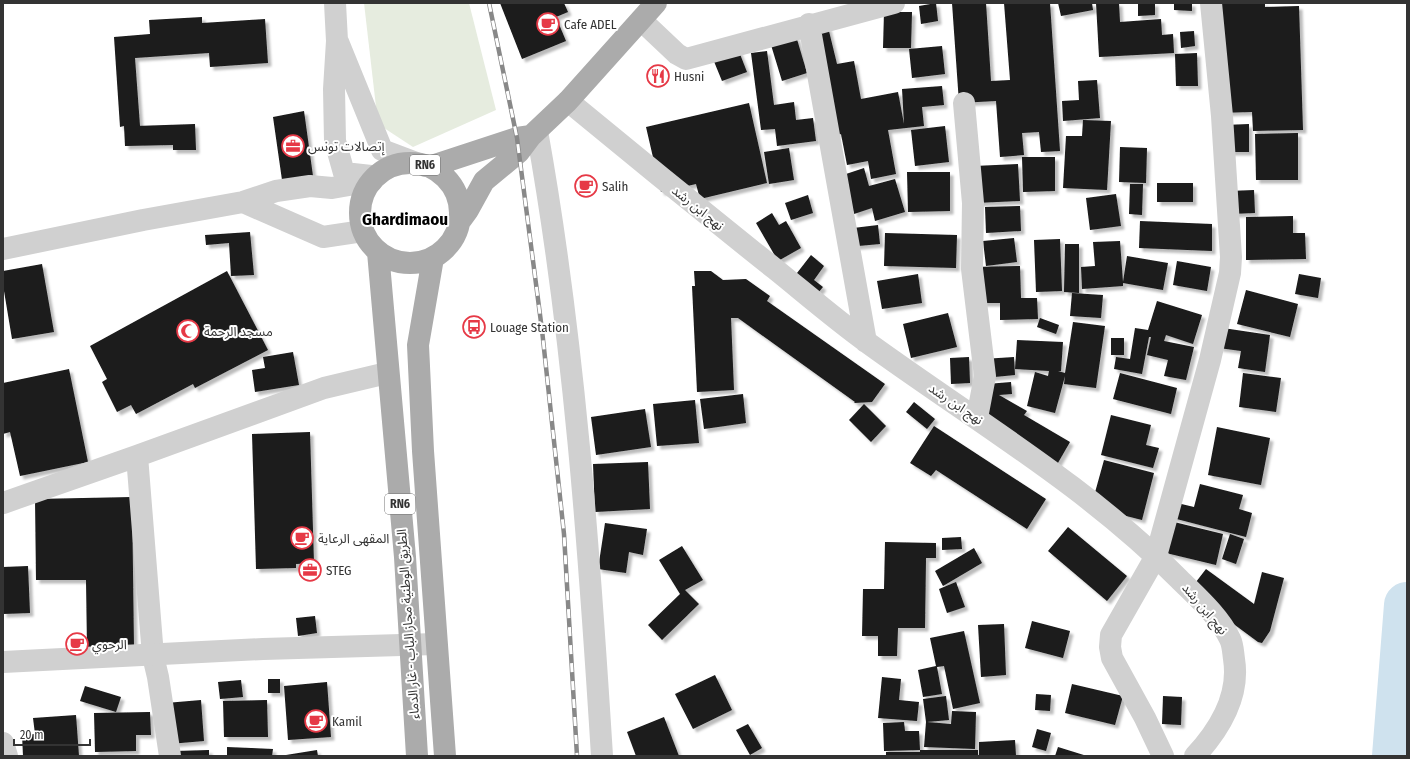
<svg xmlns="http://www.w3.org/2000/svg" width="1410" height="759" viewBox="0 0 1410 759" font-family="'Fira Sans Condensed','Noto Sans Arabic',sans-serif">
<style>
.green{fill:#e6ecdf}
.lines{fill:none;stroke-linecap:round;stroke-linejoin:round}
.river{stroke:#cfe2ee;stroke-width:46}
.building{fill:#1a1a1a;filter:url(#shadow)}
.minor{stroke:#d0d0d0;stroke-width:22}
.tertiary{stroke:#d0d0d0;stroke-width:22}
.primary{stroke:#ababab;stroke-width:22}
.rail-casing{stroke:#888;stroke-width:4.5}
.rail{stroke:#fff;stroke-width:3;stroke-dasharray:9;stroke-linecap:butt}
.labels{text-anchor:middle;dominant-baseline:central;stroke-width:4;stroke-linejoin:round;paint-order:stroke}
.shield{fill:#fff;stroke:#707070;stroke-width:1}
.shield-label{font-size:12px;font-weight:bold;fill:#333}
.poi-label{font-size:13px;fill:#333;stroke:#fff;text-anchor:start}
.street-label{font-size:13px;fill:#333;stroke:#fff}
.district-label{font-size:17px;font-weight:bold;fill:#000;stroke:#fff}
</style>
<defs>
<filter id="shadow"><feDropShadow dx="3.5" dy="3.5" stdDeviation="1" flood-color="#0004"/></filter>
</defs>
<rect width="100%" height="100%" fill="#fff"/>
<path class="green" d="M 364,3 L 469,3 L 496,110 L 413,147 L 378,124 Z"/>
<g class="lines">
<path class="river" d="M 1395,756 L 1407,605"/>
</g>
<path class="building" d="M 500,3 L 564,3 L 568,12 L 556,17 L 566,41 L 522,59 Z
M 936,3 L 938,21 L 921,24 L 919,6 Z
M 952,3 L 986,3 L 991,81 L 1010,80 L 1004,3 L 1050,3 L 1060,151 L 1041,152 L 1039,132 L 1022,133 L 1024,155 L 1000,157 L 996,101 L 959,103 Z
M 1058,3 L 1092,3 L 1093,10 L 1061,16 Z
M 1096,3 L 1119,3 L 1120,22 L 1161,19 L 1162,35 L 1173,34 L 1174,53 L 1099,57 Z
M 1138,3 L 1155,3 L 1155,15 L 1138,16 Z
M 1174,3 L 1192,3 L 1192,11 L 1174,10 Z
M 1221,3 L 1265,3 L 1265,7 L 1299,6 L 1303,130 L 1253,131 L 1252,112 L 1216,113 Z
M 884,12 L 912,12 L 911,48 L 883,48 Z
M 202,17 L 202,23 L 265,19 L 268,63 L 210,67 L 209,53 L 135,58 L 140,126 L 136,126 L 195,124 L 196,150 L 173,150 L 173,145 L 125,146 L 124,126 L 120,127 L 114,37 L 150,34 L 149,20 Z
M 828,27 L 837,64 L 854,61 L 861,99 L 898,92 L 904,124 L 902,89 L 942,86 L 944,105 L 922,107 L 924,126 L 888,130 L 896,174 L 871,179 L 868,161 L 847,165 L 841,134 L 838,135 L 805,33 Z
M 1194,31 L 1195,46 L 1181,48 L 1180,32 Z
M 796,36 L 807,73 L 782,81 L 771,45 Z
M 942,46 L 945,74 L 912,78 L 909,49 Z
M 738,49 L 747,72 L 722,81 L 713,59 Z
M 767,51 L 774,105 L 794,102 L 796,120 L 813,118 L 816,141 L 777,146 L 775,129 L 761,130 L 751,53 Z
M 1197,53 L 1198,86 L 1176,86 L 1175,54 Z
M 1097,80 L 1100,118 L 1063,121 L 1062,101 L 1079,100 L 1078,81 Z
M 749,103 L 767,183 L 700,199 L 696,184 L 661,192 L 646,127 Z
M 304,111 L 313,176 L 282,180 L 273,117 Z
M 1083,120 L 1111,121 L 1107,190 L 1063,188 L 1066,136 L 1082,136 Z
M 1249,124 L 1249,152 L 1224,152 L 1224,125 Z
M 945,126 L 949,162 L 915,166 L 911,130 Z
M 1298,133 L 1298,180 L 1256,180 L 1255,134 Z
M 1120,147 L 1147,148 L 1146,183 L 1119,182 Z
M 789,148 L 794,180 L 769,184 L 764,152 Z
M 1022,157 L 1055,157 L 1055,191 L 1023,192 Z
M 1018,164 L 1020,201 L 975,203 L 974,166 Z
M 864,168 L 869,186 L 895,179 L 905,212 L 875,221 L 872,208 L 854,214 L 843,175 Z
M 907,172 L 950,172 L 950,211 L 908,212 Z
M 1157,183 L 1193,183 L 1193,202 L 1157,202 Z
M 1130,184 L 1143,184 L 1142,215 L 1129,214 Z
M 1254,190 L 1255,213 L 1230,214 L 1229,191 Z
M 1116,194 L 1121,226 L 1090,230 L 1086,198 Z
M 808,195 L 813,213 L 791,220 L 785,203 Z
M 1020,206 L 1021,231 L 986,233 L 985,207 Z
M 772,213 L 779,225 L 786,221 L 801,248 L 778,261 L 756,223 Z
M 1293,216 L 1293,233 L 1305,233 L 1306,259 L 1246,260 L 1246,217 Z
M 1140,221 L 1212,224 L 1212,251 L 1139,248 Z
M 878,225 L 880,244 L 847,247 L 845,229 Z
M 250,232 L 254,275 L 231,276 L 229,243 L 206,245 L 205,235 Z
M 885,233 L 957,235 L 956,268 L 884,266 Z
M 1014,238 L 1017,262 L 986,266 L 983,241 Z
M 1060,239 L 1062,291 L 1036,292 L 1034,240 Z
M 1120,241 L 1123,282 L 1127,256 L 1168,263 L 1163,290 L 1123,283 L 1123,286 L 1082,289 L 1081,267 L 1095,266 L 1093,242 Z
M 1065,244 L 1079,244 L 1079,293 L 1064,292 Z
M 811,255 L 824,266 L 814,280 L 823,287 L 812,300 L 790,282 Z
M 1177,261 L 1211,267 L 1207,291 L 1173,285 Z
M 42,264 L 54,332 L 12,339 L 3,285 L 3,271 Z
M 1020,266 L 1021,298 L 1037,298 L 1038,319 L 1000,320 L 1000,303 L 971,303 L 970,267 Z
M 227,271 L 268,350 L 195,388 L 193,384 L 136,414 L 131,405 L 117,412 L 102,382 L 107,379 L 90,346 Z
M 694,271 L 711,271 L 723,280 L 746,279 L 770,296 L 767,301 L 885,384 L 872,402 L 854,403 L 855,402 L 738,318 L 731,318 L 734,390 L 697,392 L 692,286 L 695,286 Z
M 918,274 L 922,303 L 882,309 L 877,281 Z
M 1299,274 L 1321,278 L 1318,298 L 1295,294 Z
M 1246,290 L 1298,304 L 1290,337 L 1237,324 Z
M 1072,293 L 1103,295 L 1101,318 L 1070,316 Z
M 1157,301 L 1202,315 L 1193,344 L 1166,335 L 1164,341 L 1194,347 L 1186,380 L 1164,376 L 1168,360 L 1147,355 L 1151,337 L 1149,337 L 1142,374 L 1114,369 L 1116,357 L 1130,359 L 1135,328 L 1148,330 Z
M 948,313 L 957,347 L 911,358 L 903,324 Z
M 1040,318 L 1059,325 L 1056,334 L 1037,327 Z
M 1073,322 L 1105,326 L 1096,388 L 1064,384 L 1065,376 L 1055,413 L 1027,406 L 1035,372 L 1048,376 L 1049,371 L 1015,369 L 1017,340 L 1063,342 L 1061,371 L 1058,371 L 1065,373 Z
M 1223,328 L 1270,335 L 1265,372 L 1238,368 L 1241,351 L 1219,348 Z
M 1111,338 L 1124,338 L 1124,355 L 1111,355 Z
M 293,352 L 299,385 L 255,392 L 252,370 L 265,368 L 263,357 Z
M 969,357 L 970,383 L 951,384 L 950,358 Z
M 1014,357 L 1015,375 L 984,378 L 983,359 Z
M 69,369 L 88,462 L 20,476 L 10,432 L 3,434 L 3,383 Z
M 1120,373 L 1177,388 L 1171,414 L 1113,399 Z
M 1243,373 L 1281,378 L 1276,412 L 1239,407 Z
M 1011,382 L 1012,394 L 999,395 L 1027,411 L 1024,415 L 1070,442 L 1055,468 L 975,420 L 987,384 Z
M 743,394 L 746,423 L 704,429 L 700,399 Z
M 695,400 L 699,443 L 657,446 L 653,404 Z
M 914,402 L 935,419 L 927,429 L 906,412 Z
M 864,404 L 886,426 L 871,442 L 849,420 Z
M 645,409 L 651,447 L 596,455 L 591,417 Z
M 1111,415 L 1151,425 L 1146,445 L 1159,448 L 1153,468 L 1101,455 Z
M 934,426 L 1046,499 L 1027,529 L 936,470 L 931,476 L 910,463 Z
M 1217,427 L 1270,438 L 1261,485 L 1208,475 Z
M 310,432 L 314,563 L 296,564 L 296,568 L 256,569 L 252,434 Z
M 1104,460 L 1154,473 L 1142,520 L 1091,507 Z
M 648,462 L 650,509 L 595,512 L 593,464 Z
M 1200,484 L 1243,495 L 1239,509 L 1252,513 L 1246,537 L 1169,517 L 1173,502 L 1194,507 Z
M 132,497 L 134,648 L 87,649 L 86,580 L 36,580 L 35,499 Z
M 1170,521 L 1223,534 L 1216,565 L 1162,552 Z
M 605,523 L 647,529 L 643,555 L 629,552 L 626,573 L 598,569 Z
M 1068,527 L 1127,576 L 1107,601 L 1048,551 Z
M 1230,534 L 1244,539 L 1236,564 L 1222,559 Z
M 961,537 L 962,549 L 942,550 L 942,538 Z
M 885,542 L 936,543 L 936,558 L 926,558 L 925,628 L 898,628 L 897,656 L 878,656 L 878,636 L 862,636 L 863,589 L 884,589 Z
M 682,546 L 703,580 L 685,590 L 699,604 L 662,640 L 648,625 L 680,594 L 659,560 Z
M 974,548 L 982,563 L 943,586 L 935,571 Z
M 28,566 L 30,613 L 3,614 L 3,567 Z
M 1206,569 L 1254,604 L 1262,572 L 1284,578 L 1270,631 L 1262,643 L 1258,642 L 1189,591 Z
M 956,582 L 965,607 L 947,613 L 939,589 Z
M 315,616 L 317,633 L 298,636 L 296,618 Z
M 1032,621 L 1070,631 L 1063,658 L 1025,648 Z
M 1004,624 L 1006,675 L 981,677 L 978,625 Z
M 964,631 L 980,703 L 953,709 L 944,666 L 937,667 L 942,694 L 923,697 L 918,670 L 936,666 L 930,638 Z
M 715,675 L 732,710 L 693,729 L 675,694 Z
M 882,677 L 901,679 L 899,700 L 919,702 L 917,721 L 878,718 Z
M 268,679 L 280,679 L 280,693 L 268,693 Z
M 241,680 L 243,697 L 220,699 L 218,682 Z
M 327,682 L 331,737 L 288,740 L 284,686 Z
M 1072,684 L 1123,696 L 1115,725 L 1065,713 Z
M 85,686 L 121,697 L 116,712 L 80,701 Z
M 1036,694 L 1051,695 L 1050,711 L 1035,710 Z
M 946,696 L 949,720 L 927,722 L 951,724 L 952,711 L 976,712 L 975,749 L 924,747 L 926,722 L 923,699 Z
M 1163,696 L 1182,697 L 1181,725 L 1162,724 Z
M 201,700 L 204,741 L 169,744 L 166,703 Z
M 267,700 L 268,737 L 224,737 L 223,701 Z
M 150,712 L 151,735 L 136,735 L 136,751 L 95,752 L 94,713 Z
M 76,715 L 79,756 L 23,756 L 22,735 L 35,734 L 33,718 Z
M 664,717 L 679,756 L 636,756 L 627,732 Z
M 904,722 L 905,731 L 919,731 L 920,750 L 884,751 L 883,723 Z
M 748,724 L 762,748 L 750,755 L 736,730 Z
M 1037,729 L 1051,733 L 1046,751 L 1032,747 Z
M 1015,740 L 1016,756 L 979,756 L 979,742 Z
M 227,747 L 273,749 L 272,756 L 227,756 Z
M 1058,747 L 1087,756 L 1055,756 Z
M 209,750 L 209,756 L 175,756 L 175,751 Z
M 317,750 L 318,756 L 287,756 L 286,755 Z
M 920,750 L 978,750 L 978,756 L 886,756 L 886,752 L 920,752 Z"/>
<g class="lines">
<path class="minor" d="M 335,3 L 337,41 L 334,89 L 335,141 L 344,173 L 371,176
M 641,20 L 677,54 L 686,59 L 894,3
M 809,24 L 866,342
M 338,42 L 382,150 L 419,164
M 568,101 C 637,158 706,214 775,269 C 806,294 836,320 868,343 C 974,420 1087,486 1179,579 C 1197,597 1219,616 1230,639 C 1233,645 1233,652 1234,659 C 1240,696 1219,730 1195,756
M 964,103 L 973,203 L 972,269 L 985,376 L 977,418
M 537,131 C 574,337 589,547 602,756
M 243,202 L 323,237 L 363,231
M 3,249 L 143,220 L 243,202 L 276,191 L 310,186 L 332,188 L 372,181
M 137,456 L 153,656 L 158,677 L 170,756
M 3,503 L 137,456 L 324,388 L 387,373
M 1163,756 L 1145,718 L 1112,658 L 1110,647 L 1111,635 L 1156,556 L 1210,360 L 1230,273 L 1231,257 L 1222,116 L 1211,3"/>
<path class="tertiary" d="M 3,662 L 263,649 L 436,644
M 3,743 L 7,756"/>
<path class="primary" d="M360 213a50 50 0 1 1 100 0a50 50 0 1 1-100 0Z
M 426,166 L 432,166 L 517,138 L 531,136
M 460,221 L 468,210 L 484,181 L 519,152 L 531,136 L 568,101 L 656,3
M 378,252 L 405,557 L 417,756
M 433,258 L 418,345 L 423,451 L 445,756"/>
<g class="rail-casing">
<path id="rail" d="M 489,3 L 517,138 L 542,330 L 564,534 L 577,756"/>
</g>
<use href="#rail" class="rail"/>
</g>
<defs>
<g id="cafe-ring" transform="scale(1.15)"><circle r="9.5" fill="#fff" stroke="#e63946" stroke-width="1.5"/><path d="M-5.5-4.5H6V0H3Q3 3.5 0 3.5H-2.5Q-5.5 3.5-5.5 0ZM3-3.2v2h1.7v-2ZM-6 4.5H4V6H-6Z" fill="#e63946"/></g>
<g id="restaurant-ring" transform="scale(1.15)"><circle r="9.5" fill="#fff" stroke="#e63946" stroke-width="1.5"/><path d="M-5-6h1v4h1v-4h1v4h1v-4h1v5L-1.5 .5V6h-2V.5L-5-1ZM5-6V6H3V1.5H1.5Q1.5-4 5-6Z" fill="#e63946"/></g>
<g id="office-ring" transform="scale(1.15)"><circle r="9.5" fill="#fff" stroke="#e63946" stroke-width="1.5"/><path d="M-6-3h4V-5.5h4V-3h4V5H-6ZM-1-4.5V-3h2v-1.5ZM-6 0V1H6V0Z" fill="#e63946"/></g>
<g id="bus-ring" transform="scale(1.15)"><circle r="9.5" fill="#fff" stroke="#e63946" stroke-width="1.5"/><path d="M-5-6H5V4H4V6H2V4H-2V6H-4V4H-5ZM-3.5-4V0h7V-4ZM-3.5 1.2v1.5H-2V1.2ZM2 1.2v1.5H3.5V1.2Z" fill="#e63946"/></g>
<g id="mosque-ring" transform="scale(1.15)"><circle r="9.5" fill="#fff" stroke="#e63946" stroke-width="1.5"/><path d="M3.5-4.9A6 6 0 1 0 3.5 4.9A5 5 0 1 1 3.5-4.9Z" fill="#e63946"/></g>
</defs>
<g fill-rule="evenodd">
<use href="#cafe-ring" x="548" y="24"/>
<use href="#restaurant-ring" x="658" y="76"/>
<use href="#office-ring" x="293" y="146"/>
<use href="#cafe-ring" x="586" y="186"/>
<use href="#bus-ring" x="474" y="327"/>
<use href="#mosque-ring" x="188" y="331"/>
<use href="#cafe-ring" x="302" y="538"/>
<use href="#office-ring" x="310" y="570"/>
<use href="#cafe-ring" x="77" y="644"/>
<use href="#cafe-ring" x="316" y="721"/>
</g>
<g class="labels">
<g class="shield">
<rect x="410" y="155" width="30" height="20" rx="3"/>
<rect x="385" y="494" width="30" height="20" rx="3"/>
</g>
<g class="shield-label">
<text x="425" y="165">RN6</text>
<text x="400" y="504">RN6</text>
</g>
<g class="poi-label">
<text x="564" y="24">Cafe ADEL</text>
<text x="674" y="76">Husni</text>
<text x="308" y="146">إتصالات تونس</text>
<text x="602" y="186">Salih</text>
<text x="490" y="327">Louage Station</text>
<text x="204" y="331">مسجد الرحمة</text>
<text x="318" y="538">المقهى الرعاية</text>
<text x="326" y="570">STEG</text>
<text x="92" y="644">الرحوي</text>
<text x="332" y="721">Kamil</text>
</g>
<g class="street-label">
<text transform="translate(698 208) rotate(39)">نهج ابن رشد</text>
<text transform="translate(956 404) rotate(34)">نهج ابن رشد</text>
<text transform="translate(1205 609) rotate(50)">نهج ابن رشد</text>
<text transform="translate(408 624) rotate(-94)">الطريق الوطنية مجاز الباب - غار الدماء</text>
</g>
<g class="district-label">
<text x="405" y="219">Ghardimaou</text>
</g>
</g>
<rect width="1410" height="759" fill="none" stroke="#333333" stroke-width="8"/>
<path d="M14 739v6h76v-6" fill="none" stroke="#333333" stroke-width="2"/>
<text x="20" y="739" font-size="12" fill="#333333" stroke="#ffffff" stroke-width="3" paint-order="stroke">20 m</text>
</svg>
